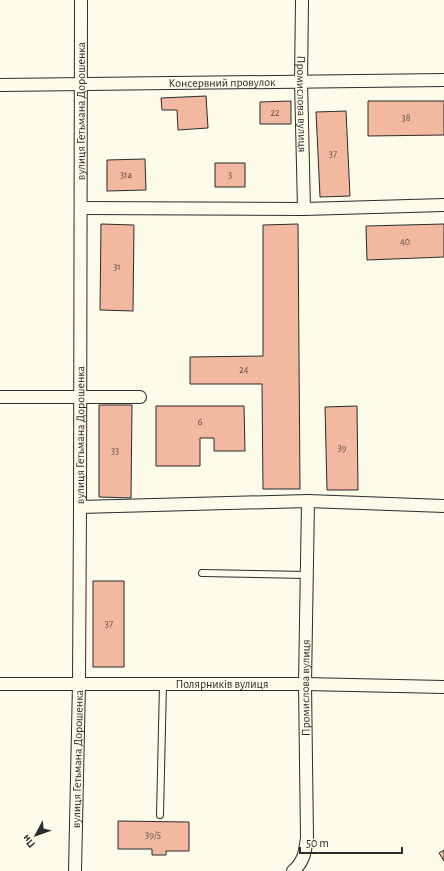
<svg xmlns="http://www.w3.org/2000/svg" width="444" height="871" viewBox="0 0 444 871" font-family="'Alegreya Sans',sans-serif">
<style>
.building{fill:#f2b8a0;stroke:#2b2b2b}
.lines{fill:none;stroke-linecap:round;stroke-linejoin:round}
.lane-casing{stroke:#2b2b2b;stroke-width:8}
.street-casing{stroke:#2b2b2b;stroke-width:14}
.lane{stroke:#fdfbea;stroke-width:6}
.street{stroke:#fdfbea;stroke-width:12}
.labels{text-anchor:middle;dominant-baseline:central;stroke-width:3;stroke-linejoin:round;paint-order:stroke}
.number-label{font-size:10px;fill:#5d4e48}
.street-label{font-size:12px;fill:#2b2b2b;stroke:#fdfbea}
</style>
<rect width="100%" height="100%" fill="#fdfbea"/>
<path class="building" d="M 206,96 L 208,128 L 178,130 L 177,110 L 162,110 L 161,98 Z
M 291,101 L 291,124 L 260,124 L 260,102 Z
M 368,101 L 444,101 L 444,135 L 368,136 Z
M 346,111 L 350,196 L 320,197 L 316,112 Z
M 145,159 L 146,190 L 107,191 L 107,160 Z
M 215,163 L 245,163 L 245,187 L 215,187 Z
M 101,224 L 134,225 L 133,311 L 100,310 Z
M 298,224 L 300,489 L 263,489 L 262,384 L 190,384 L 190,357 L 263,356 L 263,225 Z
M 444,224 L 444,257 L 367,260 L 366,226 Z
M 99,405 L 132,405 L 131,498 L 99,497 Z
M 156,406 L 244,406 L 245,451 L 214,451 L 214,438 L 200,438 L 200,466 L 156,466 Z
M 357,406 L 358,490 L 327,490 L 325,407 Z
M 93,581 L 124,581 L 124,667 L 93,667 Z
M 118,821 L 189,822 L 189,851 L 166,851 L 166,855 L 152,855 L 152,849 L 118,849 Z
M 444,850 L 444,861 L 439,853 Z"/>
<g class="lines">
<g class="lane-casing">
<path id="lane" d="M 202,573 L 307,575
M 160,815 L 163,684"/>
</g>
<g class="street-casing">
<g id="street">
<path id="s1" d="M 302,0 L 301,81 L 304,209"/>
<path id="s2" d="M 0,85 L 444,80"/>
<path d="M 81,208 L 304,209 L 444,205"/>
<path d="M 0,397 L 140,397"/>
<path d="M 80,507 L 308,501 L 444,506"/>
<path id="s3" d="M 0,684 L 305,684 L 444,687"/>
<path id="s4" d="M 75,871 L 79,684 L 80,507 L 81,0"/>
<path id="s5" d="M 293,871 C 304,862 305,852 307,838 L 305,684 L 308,501"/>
</g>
</g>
<use href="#lane" class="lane"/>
<use href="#street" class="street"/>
</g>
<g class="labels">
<g class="number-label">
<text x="275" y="113">22</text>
<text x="406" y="118">38</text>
<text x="333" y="154">37</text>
<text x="126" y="175">31а</text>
<text x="230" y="175">3</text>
<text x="405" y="242">40</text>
<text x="117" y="267">31</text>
<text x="244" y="370">24</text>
<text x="200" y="422">6</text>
<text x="342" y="448">39</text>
<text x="115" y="451">33</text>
<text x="109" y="624">37</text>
<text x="153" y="835">39/5</text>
</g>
<g class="street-label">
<text stroke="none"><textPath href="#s2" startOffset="222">Консервний провулок</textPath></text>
<text stroke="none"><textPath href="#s1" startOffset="104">Промислова вулиця</textPath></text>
<text stroke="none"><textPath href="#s4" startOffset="760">вулиця Гетьмана Дорошенка</textPath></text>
<text stroke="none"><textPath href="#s4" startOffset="436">вулиця Гетьмана Дорошенка</textPath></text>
<text stroke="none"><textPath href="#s3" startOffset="222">Полярників вулиця</textPath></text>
<text stroke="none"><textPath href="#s5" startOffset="187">Промислова вулиця</textPath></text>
<text stroke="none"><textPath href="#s4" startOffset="112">вулиця Гетьмана Дорошенка</textPath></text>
</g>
</g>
<g transform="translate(36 835) rotate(229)" stroke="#fdfbea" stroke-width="3" paint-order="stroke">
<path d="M0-3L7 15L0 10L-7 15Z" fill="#2b2b2b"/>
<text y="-6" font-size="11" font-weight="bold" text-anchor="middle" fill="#2b2b2b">Пн</text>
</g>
<path d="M300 847v6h102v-6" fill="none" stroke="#2b2b2b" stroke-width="2"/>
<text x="306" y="847" font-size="12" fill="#2b2b2b" stroke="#fdfbea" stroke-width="3" paint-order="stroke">50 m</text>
</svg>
